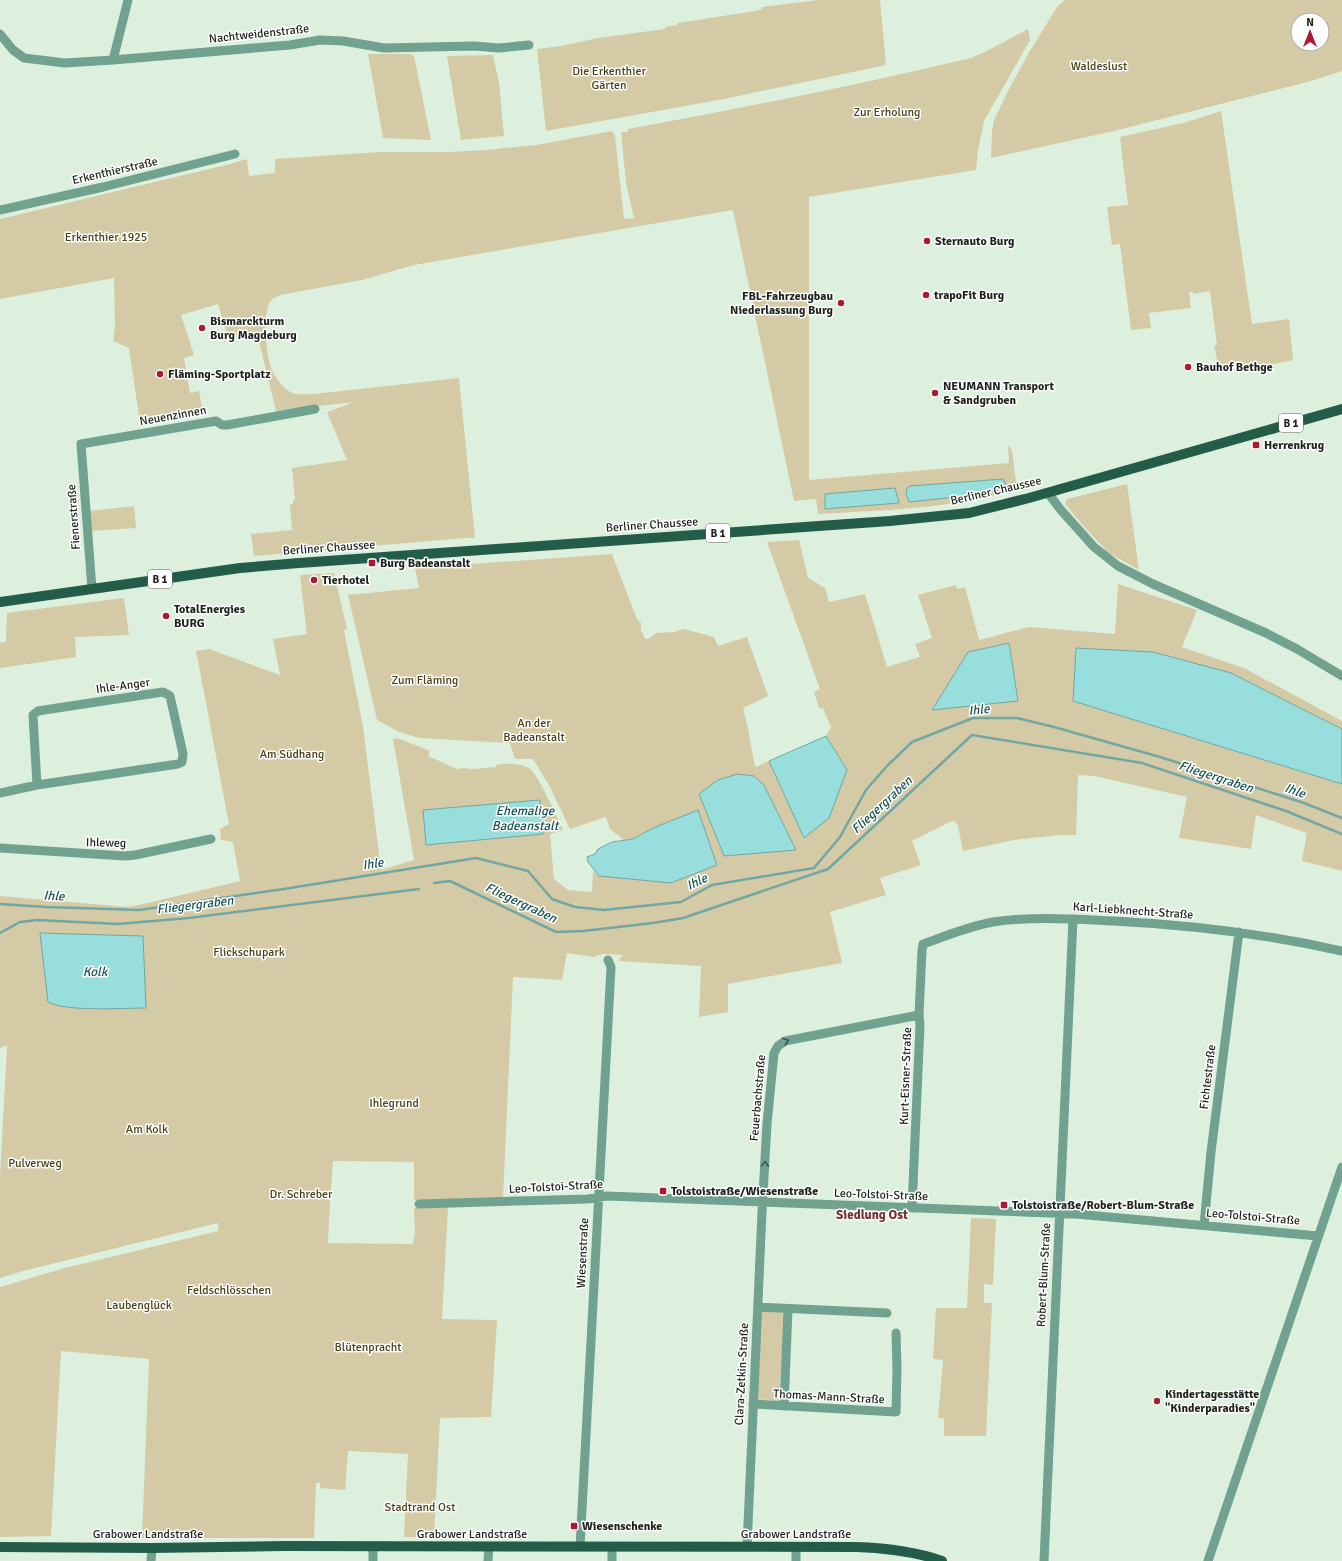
<svg xmlns="http://www.w3.org/2000/svg" width="1342" height="1561" viewBox="0 0 1342 1561" font-family="Signika,sans-serif">
<style>
.green{fill:#d4caa6;fill-rule:evenodd}
.water{fill:#97dedc;stroke:#72a6a3}
.lines{fill:none;stroke-linecap:round;stroke-linejoin:round}
.stream{stroke:#72a6a3;stroke-width:2.5}
.minor{stroke:#71a18f;stroke-width:9}
.major{stroke:#245c4a;stroke-width:10}
.oneway{stroke:#3f554b}
.poi-dot{fill:#ad1930;stroke:#fff;stroke-width:1.5}
.labels{text-anchor:middle;dominant-baseline:central;stroke-width:3;stroke-linejoin:round;paint-order:stroke}
.shield{fill:#fff;stroke:#616561;stroke-width:1}
.shield-label{font-size:11px;font-weight:bold;fill:#1d231d}
.street-label{font-size:12px;fill:#1d231d;stroke:#fff}
.park-label{font-size:12px;fill:#4b4017;stroke:#fff}
.poi-label{font-size:12px;font-weight:bold;fill:#1d231d;stroke:#fff;text-anchor:start}
.water-label{font-size:13px;font-style:italic;fill:#185453;stroke:#fff}
.neighbourhood-label{font-size:13px;font-weight:bold;fill:#752e31;stroke:#fff}
</style>
<rect width="100%" height="100%" fill="#ddf0dd"/>
<path class="green" d="M 818,0 L 880,0 L 886,65 L 724,99 L 546,131 L 537,49 L 561,46 L 598,38 L 665,29 L 665,27 L 677,25 L 678,23 L 755,11 L 762,9 L 762,7 Z
M 1065,0 L 1342,0 L 1342,71 L 1311,81 L 1114,131 L 991,158 L 992,132 L 994,120 L 1010,87 L 1027,56 L 1057,7 ZM 1298,20 L 1322,20 L 1322,44 L 1298,44 Z
M 1028,29 L 1030,40 L 984,121 L 978,150 L 976,170 L 809,197 L 809,480 L 1009,463 L 1008,446 L 1012,450 L 1017,489 C 953,509 885,510 818,514 L 816,499 L 794,501 L 733,210 L 414,265 L 362,280 L 280,295 C 276,297 273,298 270,302 C 262,314 266,357 272,370 C 277,380 283,388 292,393 C 298,395 308,394 314,394 L 459,378 L 475,538 L 465,538 L 254,556 L 251,534 L 292,530 L 290,505 L 293,504 L 293,500 L 295,499 L 292,468 L 347,460 L 327,412 L 354,402 L 276,411 L 257,333 L 235,336 L 223,343 L 227,334 L 218,304 L 181,315 L 194,355 L 184,358 L 190,393 L 199,391 L 203,412 L 140,423 L 129,348 L 113,341 L 115,326 L 114,278 L 0,299 L 0,219 L 230,164 L 247,159 L 249,176 L 274,173 L 275,171 L 275,159 L 380,152 L 449,152 L 486,150 L 536,145 L 612,131 L 615,136 L 624,219 L 634,218 L 626,183 L 621,132 L 628,132 L 628,129 C 743,108 857,85 971,58 L 987,51 Z
M 368,54 L 412,54 L 413,56 L 414,56 L 431,140 L 383,138 Z
M 493,55 L 499,83 L 504,136 L 461,140 L 447,56 Z
M 1221,111 L 1252,324 L 1289,319 L 1293,360 L 1259,367 L 1258,362 L 1221,369 L 1218,364 L 1214,346 L 1217,345 L 1210,291 L 1194,294 L 1193,292 L 1189,292 L 1191,308 L 1149,313 L 1151,328 L 1131,330 L 1120,244 L 1112,245 L 1107,207 L 1128,205 L 1120,137 L 1187,122 Z
M 1127,484 L 1139,570 L 1109,553 L 1086,529 L 1065,504 L 1067,499 Z
M 134,506 L 136,528 L 92,531 L 90,511 Z
M 799,540 L 808,578 L 825,588 L 829,602 L 865,594 L 887,667 L 920,657 L 915,644 L 932,638 L 918,595 L 956,585 L 957,589 L 965,587 L 979,640 L 1029,627 L 1115,634 L 1118,584 L 1197,610 L 1182,647 L 1244,668 L 1342,721 L 1342,729 L 1231,673 L 1073,701 L 1342,784 L 1342,871 L 1302,861 L 1307,833 L 1256,815 L 1251,849 L 1179,838 L 1187,797 L 1094,776 L 1078,775 L 1076,835 L 1059,835 L 1014,840 L 963,851 L 958,826 L 954,820 L 912,841 L 921,865 L 880,878 L 886,895 L 830,912 L 842,963 L 728,984 L 728,1012 L 699,1017 L 701,966 L 618,961 L 623,955 L 602,954 L 594,957 L 567,953 L 562,980 L 513,977 L 503,1198 L 414,1200 L 414,1162 L 333,1161 C 331,1189 329,1216 328,1243 L 413,1244 L 415,1231 L 414,1208 L 448,1207 L 442,1319 L 497,1320 L 491,1417 L 440,1418 L 434,1537 L 404,1537 L 408,1454 L 348,1451 L 345,1490 L 320,1488 L 320,1483 L 316,1483 L 314,1538 L 142,1538 L 149,1359 L 61,1351 L 51,1536 L 0,1537 L 0,1287 L 65,1268 L 218,1231 L 218,1223 L 23,1271 L 0,1278 L 0,1177 L 7,1045 L 0,1048 L 0,896 L 127,907 L 148,903 L 240,881 L 233,842 L 221,840 L 220,829 L 229,824 L 196,651 L 209,649 L 280,675 L 273,639 L 307,634 L 300,575 L 334,573 L 347,629 L 344,630 L 363,727 L 381,870 L 414,860 L 393,739 L 397,738 L 428,750 L 430,751 L 428,756 L 457,769 L 464,768 L 472,769 L 496,767 L 496,765 C 506,763 520,763 529,768 C 538,774 558,819 563,830 L 550,834 L 554,879 L 568,890 L 592,892 L 593,871 L 599,876 L 653,828 L 633,839 L 624,840 L 610,829 L 606,817 L 570,829 L 550,787 L 533,759 L 515,759 L 510,743 L 419,738 L 399,732 L 377,720 L 348,595 L 419,588 L 415,568 L 612,554 L 637,619 L 641,623 L 641,630 L 645,639 L 648,639 L 656,633 L 674,632 L 684,629 L 714,637 L 718,646 L 747,637 L 768,696 L 743,708 L 748,728 L 754,762 L 756,767 L 769,761 L 804,838 L 847,770 L 826,736 L 831,727 L 823,708 L 819,708 L 814,692 L 820,689 L 767,542 Z
M 124,598 L 129,635 L 75,637 L 76,657 L 0,668 L 0,642 L 6,642 L 7,613 Z
M 971,1218 L 996,1219 L 993,1285 L 984,1284 L 984,1303 L 992,1303 L 986,1436 L 944,1436 L 944,1418 L 938,1418 L 943,1360 L 933,1359 L 936,1308 L 967,1308 Z
M 763,1312 L 781,1312 L 784,1314 L 779,1401 L 758,1399 L 761,1314 Z"/>
<path class="water" d="M 1003,479 L 1006,484 L 1005,489 L 956,497 L 909,502 L 906,494 L 907,488 L 910,486 Z
M 895,488 L 899,503 L 825,509 L 825,494 Z
M 1009,643 L 1018,701 L 932,710 L 968,652 Z
M 1076,648 L 1153,652 L 1231,673 L 1342,729 L 1342,784 L 1073,701 Z
M 826,736 L 847,770 L 829,818 L 804,838 L 769,761 Z
M 737,774 L 754,776 L 764,785 L 796,850 L 724,856 L 699,794 L 718,780 Z
M 540,800 L 543,834 L 426,845 L 423,810 Z
M 698,810 L 717,865 L 671,883 L 599,876 L 588,862 L 587,857 L 595,854 L 598,849 L 612,842 L 633,839 L 653,828 Z
M 40,933 L 143,936 L 146,1008 C 124,1008 66,1012 48,1002 Z"/>
<g class="lines">
<path class="stream" d="M 434,883 L 450,881 L 556,932 L 583,931 L 653,923 L 683,918 L 828,869 L 972,735 L 1142,763 L 1286,811 L 1342,834
M 0,904 L 46,907 L 139,910 L 284,889 L 476,858 L 528,871 L 552,899 L 575,907 L 604,910 L 681,902 L 712,885 L 814,868 L 840,837 L 866,790 L 887,766 L 912,742 L 973,718 L 1017,718 L 1054,727 L 1160,757 L 1304,803 L 1342,818
M 0,933 L 20,922 L 37,920 L 118,924 L 189,918 L 419,889"/>
<path class="minor" d="M 0,34 L 13,50 L 24,58 L 65,63 L 113,60 L 290,45 L 320,40 L 343,41 L 384,48 L 474,46 L 499,48 L 529,45
M 113,60 L 128,0
M 0,210 L 103,187 L 235,154
M 1048,493 L 1060,509 L 1094,547 L 1118,566 L 1153,584 L 1266,633 L 1297,649 L 1342,676
M 92,589 L 81,444 L 216,421 L 222,425 L 227,425 L 315,409
M 0,793 L 37,785 L 178,764 L 182,762 L 183,754 L 170,696 L 163,692 L 44,710 L 38,711 L 33,715 L 37,785
M 0,848 L 125,856 L 135,855 L 211,839
M 419,1204 L 588,1199 L 607,1196 L 1076,1214 L 1318,1236
M 912,1208 L 920,1025 L 919,1015 L 922,950 L 923,944 L 926,943 C 948,935 970,926 993,922 C 1033,916 1074,919 1114,921 C 1191,925 1267,934 1342,951
M 1204,1225 L 1211,1152 L 1239,932
M 758,1307 L 887,1313
M 753,1404 L 896,1412 L 897,1369 L 896,1333
M 784,1406 L 788,1309
M 580,1547 L 611,967 L 608,960
M 747,1547 L 762,1212 L 767,1124 L 774,1053 L 778,1046 L 785,1041 L 919,1015
M 796,1547 L 796,1561
M 151,1561 L 152,1548
M 373,1561 L 373,1546
M 488,1561 L 489,1547
M 612,1561 L 612,1547
M 1044,1561 L 1073,919
M 1208,1561 L 1342,1167"/>
<path class="major" d="M 0,602 L 240,568 L 299,563 L 890,521 L 969,513 L 1029,498 L 1342,409
M 0,1547 L 152,1548 L 284,1546 L 856,1547 C 886,1548 914,1551 942,1561"/>
</g>
<defs><path id="oneway-chevron" d="M-2-3.5L2.5 0L-2 3.5" fill="none" stroke-width="1.6" stroke-linecap="round" stroke-linejoin="round"/></defs>
<g class="oneway">
<use href="#oneway-chevron" transform="translate(786 1041) rotate(-20)"/>
<use href="#oneway-chevron" transform="translate(765 1164) rotate(-86)"/>
</g>
<g class="poi-dot">
<circle cx="927" cy="241" r="4"/>
<circle cx="926" cy="295" r="4"/>
<circle cx="841" cy="303" r="4"/>
<circle cx="202" cy="328" r="4"/>
<circle cx="1188" cy="367" r="4"/>
<circle cx="160" cy="374" r="4"/>
<circle cx="935" cy="393" r="4"/>
<rect x="1252" y="441" width="8" height="8" rx="2"/>
<rect x="368" y="559" width="8" height="8" rx="2"/>
<circle cx="314" cy="580" r="4"/>
<circle cx="166" cy="616" r="4"/>
<rect x="659" y="1187" width="8" height="8" rx="2"/>
<rect x="1000" y="1201" width="8" height="8" rx="2"/>
<circle cx="1157" cy="1401" r="4"/>
<rect x="570" y="1522" width="8" height="8" rx="2"/>
</g>
<g class="labels">
<g class="shield">
<rect x="1279" y="414" width="24" height="18" rx="3"/>
<rect x="706" y="524" width="24" height="18" rx="3"/>
<rect x="148" y="570" width="24" height="18" rx="3"/>
</g>
<g class="shield-label">
<text x="1291" y="423">B 1</text>
<text x="718" y="533">B 1</text>
<text x="160" y="579">B 1</text>
</g>
<g class="street-label">
<text transform="translate(259 34) rotate(-6)">Nachtweidenstraße</text>
<text transform="translate(115 171) rotate(-13)">Erkenthierstraße</text>
<text transform="translate(173 416) rotate(-10)">Neuenzinnen</text>
<text transform="translate(996 491) rotate(-13)">Berliner Chaussee</text>
<text transform="translate(74 517) rotate(-94)">Fienerstraße</text>
<text transform="translate(652 525) rotate(-4)">Berliner Chaussee</text>
<text transform="translate(329 548) rotate(-4)">Berliner Chaussee</text>
<text transform="translate(123 686) rotate(-8)">Ihle-Anger</text>
<text transform="translate(106 843) rotate(1)">Ihleweg</text>
<text transform="translate(1133 911) rotate(4)">Karl-Liebknecht-Straße</text>
<text transform="translate(906 1076) rotate(-88)">Kurt-Eisner-Straße</text>
<text transform="translate(1208 1077) rotate(-83)">Fichtestraße</text>
<text transform="translate(758 1098) rotate(-85)">Feuerbachstraße</text>
<text transform="translate(556 1187) rotate(-3)">Leo-Tolstoi-Straße</text>
<text transform="translate(881 1195) rotate(2)">Leo-Tolstoi-Straße</text>
<text transform="translate(1253 1217) rotate(5)">Leo-Tolstoi-Straße</text>
<text transform="translate(583 1253) rotate(-87)">Wiesenstraße</text>
<text transform="translate(1044 1275) rotate(-87)">Robert-Blum-Straße</text>
<text transform="translate(742 1374) rotate(-87)">Clara-Zetkin-Straße</text>
<text transform="translate(829 1397) rotate(3)">Thomas-Mann-Straße</text>
<text x="148" y="1534">Grabower Landstraße</text>
<text x="472" y="1534">Grabower Landstraße</text>
<text x="796" y="1534">Grabower Landstraße</text>
</g>
<g class="park-label">
<text x="1099" y="66">Waldeslust</text>
<text x="609" y="71">Die Erkenthier<tspan x="609" dy="14">Gärten</tspan></text>
<text x="887" y="112">Zur Erholung</text>
<text x="106" y="237">Erkenthier 1925</text>
<text x="425" y="680">Zum Fläming</text>
<text x="534" y="723">An der<tspan x="534" dy="14">Badeanstalt</tspan></text>
<text x="292" y="754">Am Südhang</text>
<text x="249" y="952">Flickschupark</text>
<text x="394" y="1103">Ihlegrund</text>
<text x="147" y="1129">Am Kolk</text>
<text x="35" y="1163">Pulverweg</text>
<text x="301" y="1194">Dr. Schreber</text>
<text x="229" y="1290">Feldschlösschen</text>
<text x="139" y="1305">Laubenglück</text>
<text x="368" y="1347">Blütenpracht</text>
<text x="420" y="1507">Stadtrand Ost</text>
</g>
<g class="poi-label">
<text x="935" y="241">Sternauto Burg</text>
<text x="934" y="295">trapoFit Burg</text>
<text x="833" y="296" text-anchor="end">FBL-Fahrzeugbau<tspan x="833" dy="14">Niederlassung Burg</tspan></text>
<text x="210" y="321">Bismarckturm<tspan x="210" dy="14">Burg Magdeburg</tspan></text>
<text x="1196" y="367">Bauhof Bethge</text>
<text x="168" y="374">Fläming-Sportplatz</text>
<text x="943" y="386">NEUMANN Transport<tspan x="943" dy="14">&amp; Sandgruben</tspan></text>
<text x="1264" y="445">Herrenkrug</text>
<text x="380" y="563">Burg Badeanstalt</text>
<text x="322" y="580">Tierhotel</text>
<text x="174" y="609">TotalEnergies<tspan x="174" dy="14">BURG</tspan></text>
<text x="671" y="1191">Tolstoistraße/Wiesenstraße</text>
<text x="1012" y="1205">Tolstoistraße/Robert-Blum-Straße</text>
<text x="1165" y="1394">Kindertagesstätte<tspan x="1165" dy="14">"Kinderparadies"</tspan></text>
<text x="582" y="1526">Wiesenschenke</text>
</g>
<g class="water-label">
<text transform="translate(979 710) rotate(-7)">Ihle</text>
<text transform="translate(1216 777) rotate(18)">Fliegergraben</text>
<text transform="translate(1295 791) rotate(19)">Ihle</text>
<text transform="translate(882 805) rotate(-43)">Fliegergraben</text>
<text x="525" y="811">Ehemalige<tspan x="525" dy="15">Badeanstalt</tspan></text>
<text transform="translate(373 864) rotate(-9)">Ihle</text>
<text transform="translate(697 882) rotate(-26)">Ihle</text>
<text transform="translate(54 896) rotate(3)">Ihle</text>
<text transform="translate(521 903) rotate(25)">Fliegergraben</text>
<text transform="translate(195 905) rotate(-7)">Fliegergraben</text>
<text x="95" y="972">Kolk</text>
</g>
<g class="neighbourhood-label">
<text x="872" y="1215">Siedlung Ost</text>
</g>
</g>
<g transform="translate(1310 32)"><circle r="19" fill="#ffffff" stroke="#a5a7a5"/>
<path d="M0-3L7 15L0 10L-7 15Z" fill="#ad1930"/>
<text y="-6" font-size="11" font-weight="bold" text-anchor="middle" fill="#1d231d">N</text>
</g>
</svg>
